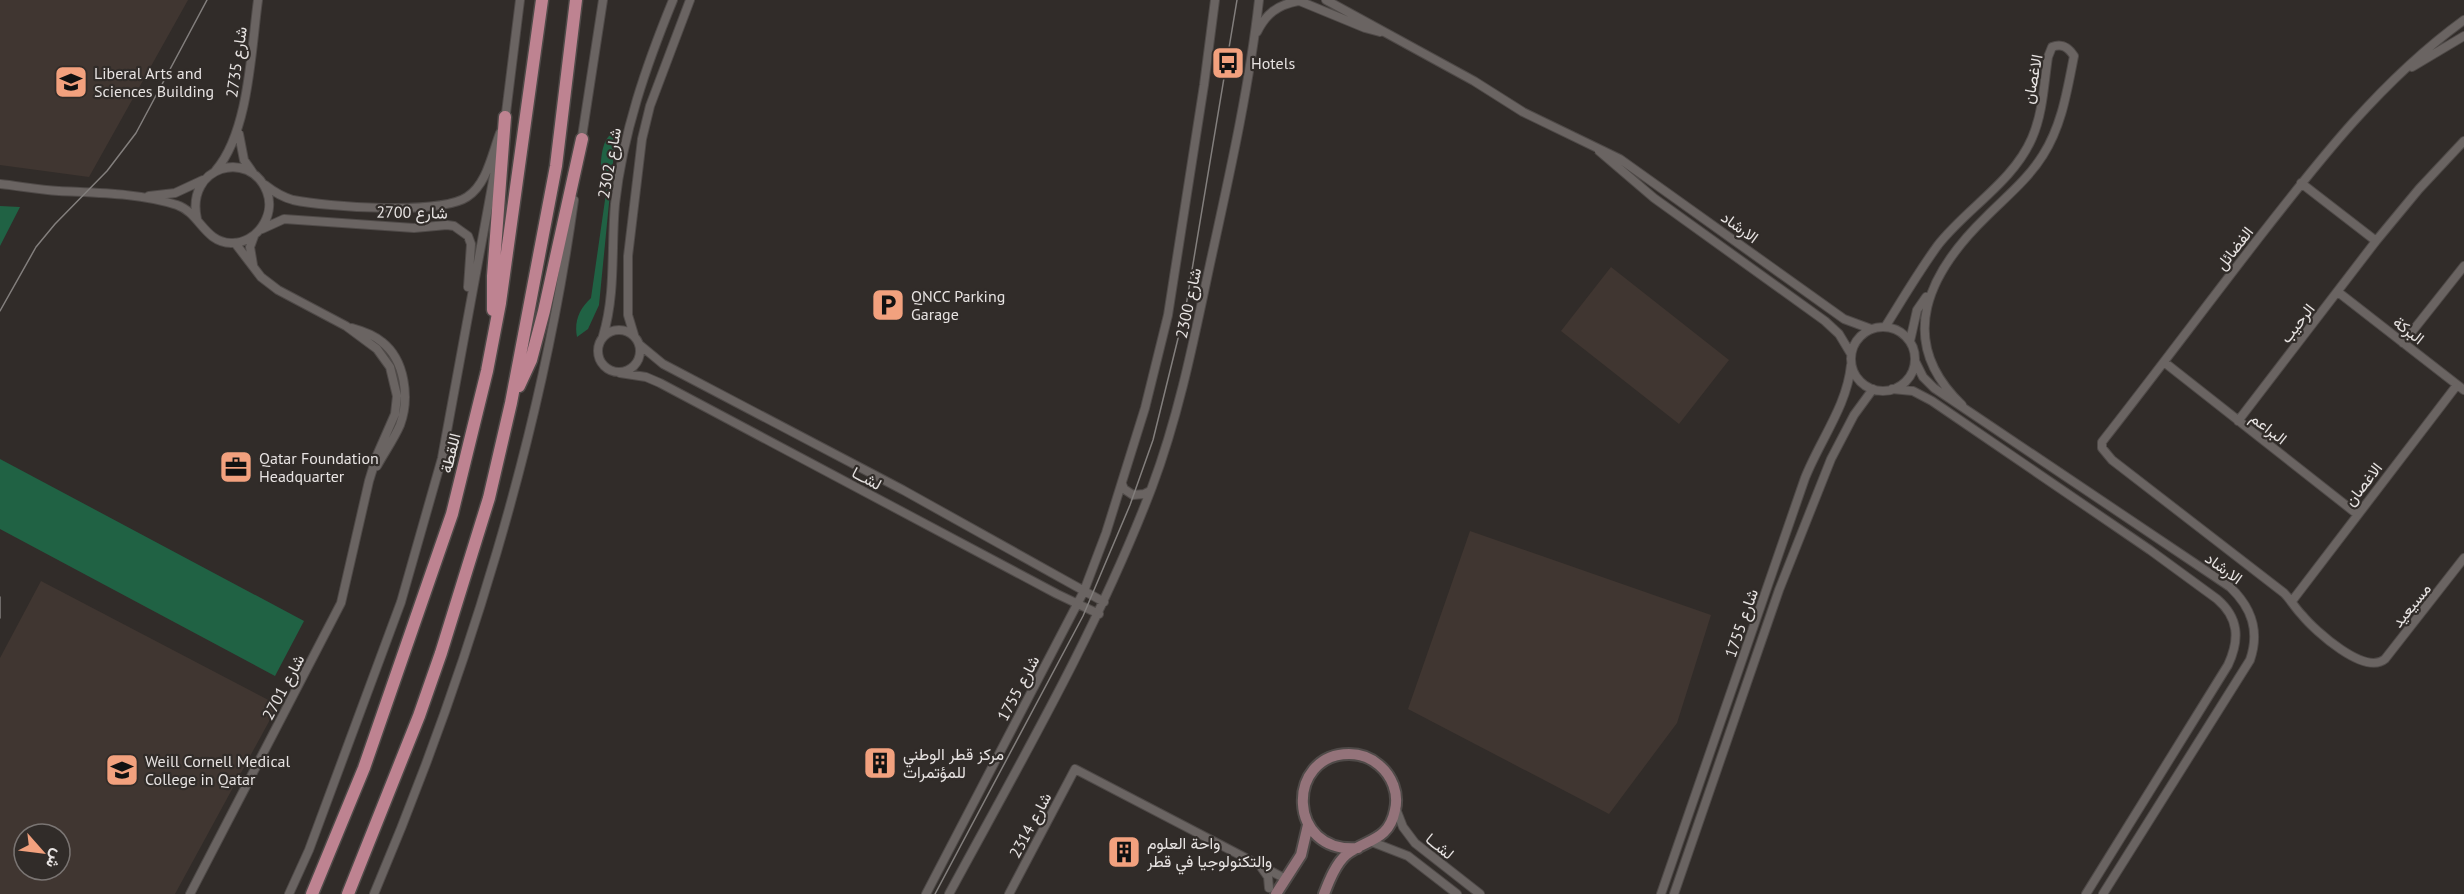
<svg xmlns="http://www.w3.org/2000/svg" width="2464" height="894" viewBox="0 0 2464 894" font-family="'PT Sans',Vazirmatn,sans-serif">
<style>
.built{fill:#403631;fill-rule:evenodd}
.green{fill:#206244}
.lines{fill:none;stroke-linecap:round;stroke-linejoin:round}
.street-casing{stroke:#4f4a48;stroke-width:10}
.secondary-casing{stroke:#4f4a48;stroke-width:14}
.primary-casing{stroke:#4f4a48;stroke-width:15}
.street{stroke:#6a6462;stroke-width:8}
.secondary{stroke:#94737a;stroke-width:10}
.primary{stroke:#be8391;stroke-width:12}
.tram{stroke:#837f7d;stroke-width:1.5}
.labels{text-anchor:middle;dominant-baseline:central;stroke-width:4.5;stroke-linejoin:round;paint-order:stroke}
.street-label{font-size:16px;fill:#e7e3e2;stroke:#312c29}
.poi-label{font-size:16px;fill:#e7e3e2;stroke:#312c29;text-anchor:start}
</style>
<rect width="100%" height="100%" fill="#312c29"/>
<path class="built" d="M 0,0 L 188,0 L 89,177 L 0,165 Z
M 1611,267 L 1729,360 L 1679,424 L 1561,331 Z
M 1470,531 L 1711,615 L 1677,723 L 1609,814 L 1408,709 Z
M 41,581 L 278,705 L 175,894 L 0,894 L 0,658 ZM 24,834 L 60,834 L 60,870 L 24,870 Z"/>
<path class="green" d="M 616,132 L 599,305 L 588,329 L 577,337 C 574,322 579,309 591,298 L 607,186 C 606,179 601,173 601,167 C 601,155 603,135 616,132 Z
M 0,206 L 20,207 L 0,246 Z
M 0,459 L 304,621 L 275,676 L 0,529 Z"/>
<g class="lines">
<g class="street-casing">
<path id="street" d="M 1297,0 L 1365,28 L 1380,32
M 1326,0 L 1474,81 L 1523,112 L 1620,159 L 1844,319 L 1871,329
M 2464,20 C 2380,81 2317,163 2254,244 C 2203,310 2153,377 2102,442 L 2102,448 L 2112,460 L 2284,593 C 2291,600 2295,608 2302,615 C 2315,631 2365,676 2385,659 L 2464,558
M 1257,32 C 1266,14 1277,5 1298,1
M 2412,67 L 2464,36
M 505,121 L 520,0
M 239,134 L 244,160 L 253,173
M 581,143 L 603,0
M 1599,151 L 1654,198 L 1825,321 L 1839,334 L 1851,354
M 216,170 C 249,131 251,51 258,0
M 2301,183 L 2376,241
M 0,184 C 19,186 39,190 59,191 C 98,193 139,193 177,205 C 200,213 204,242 231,243 C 256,244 276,216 267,192 C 250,148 185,166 197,219
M 265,185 C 274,192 282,197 293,200 C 327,207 440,215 467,197 C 487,184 492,154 500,133
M 149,196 L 175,193 L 203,180
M 262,229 L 284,219 L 414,228 L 447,225 L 454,226 L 468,236 L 471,244 L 468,287
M 253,265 L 250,247 L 254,236
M 2338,292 L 2464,390
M1851 359a32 32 0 1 1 64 0a32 32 0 1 1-64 0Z
M 1885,327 C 1902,300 1919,271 1938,245 C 1967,208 2013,182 2032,138 C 2043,113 2044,83 2048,57 L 2052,47 C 2062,43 2068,47 2074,56 C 2067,91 2062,125 2043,155 C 2028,179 2007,196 1987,216 C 1929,272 1894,340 1962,405
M 352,328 C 363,331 374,335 382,342 C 405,360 410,398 400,425 C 394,439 384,453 377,466
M598 351a21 21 0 1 1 42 0a21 21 0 1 1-42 0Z
M 634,335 L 628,315 L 628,256 L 642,139 L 650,106 L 690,0
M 603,336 C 616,293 611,248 615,204 C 623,132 646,66 673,0
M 1910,341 L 1917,310 L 1926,297
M 2403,343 L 2464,266
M 640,345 L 663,364 L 903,490 L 1104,602
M 1915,361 L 1923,377 L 1934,388 L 2230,587 C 2252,608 2260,631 2250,660 L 2103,894
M 2164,362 L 2357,514
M 620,373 L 646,377 L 660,383 L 1057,594 L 1099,614
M 1892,389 L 1913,391 L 1932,401 L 2150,550 L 2217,599 C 2239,618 2240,639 2228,665 L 2086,894
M 2238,421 L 2376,241 L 2419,189 L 2464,141
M 1122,484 L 1124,489 L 1133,495 L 1144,494 L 1150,491
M 2292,601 L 2457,385
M 1396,809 L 1403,827 L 1415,843 L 1480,894
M 1372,842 L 1408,856 L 1457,894
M 1261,867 L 1268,877 L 1269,888
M 190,894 L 341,603 L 369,481 L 377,455 L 395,414 L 397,396 L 390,367 L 377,349 L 346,326 L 278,290 L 261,277 L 235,243
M 289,894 L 309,850 L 401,602 L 442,458 L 497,159
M 374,894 C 466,677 542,433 574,200
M 926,894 L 1084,591 L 1106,533 L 1145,408 L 1168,315 L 1204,85 L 1215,0
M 949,894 C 1021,761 1098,629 1152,487 C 1179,415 1194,339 1210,264 C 1229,177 1249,89 1259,0
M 1009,894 L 1075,769 L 1286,879
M 1661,894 L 1805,478 C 1820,440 1847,406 1851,365
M 1674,894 L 1779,590 L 1831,459 L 1854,415 L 1873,389"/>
</g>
<g class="secondary-casing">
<path id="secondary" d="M 1276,894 L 1301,855 L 1308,825
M 1324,894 C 1329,881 1336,863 1347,854 C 1367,839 1389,841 1395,810 C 1399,793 1392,776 1379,765 C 1371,758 1360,754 1349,754 C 1286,754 1286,854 1358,848"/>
</g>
<g class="primary-casing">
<path id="primary" d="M 493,310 L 493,276 L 505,117
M 519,386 L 531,360 L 544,311 L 582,139
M 312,894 L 364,768 L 452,514 L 487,371 L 500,303 L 542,0
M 348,894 L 419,716 L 441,653 L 489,498 L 511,403 L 556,166 L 576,0"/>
</g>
<use href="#street" class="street"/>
<use href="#secondary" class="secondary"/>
<use href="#primary" class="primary"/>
<path class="tram" d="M 0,311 L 36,247 L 55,224 L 107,171 L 136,133 L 207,0
M 0,597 L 0,618
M 935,894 L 1083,616 L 1130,505 L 1153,440 L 1186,306 L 1237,0"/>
</g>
<defs>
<g id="bus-square" transform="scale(1.725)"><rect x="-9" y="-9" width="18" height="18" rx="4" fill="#f2a17e" stroke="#312c29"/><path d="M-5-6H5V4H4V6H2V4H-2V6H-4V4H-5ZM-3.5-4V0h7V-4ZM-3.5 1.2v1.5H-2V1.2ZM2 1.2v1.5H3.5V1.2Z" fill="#111"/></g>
<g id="university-square" transform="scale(1.725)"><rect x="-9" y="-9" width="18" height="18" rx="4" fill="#f2a17e" stroke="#312c29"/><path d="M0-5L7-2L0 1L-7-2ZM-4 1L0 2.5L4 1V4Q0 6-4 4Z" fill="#111"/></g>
<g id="parking-square" transform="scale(1.725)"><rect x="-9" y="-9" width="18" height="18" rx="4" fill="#f2a17e" stroke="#312c29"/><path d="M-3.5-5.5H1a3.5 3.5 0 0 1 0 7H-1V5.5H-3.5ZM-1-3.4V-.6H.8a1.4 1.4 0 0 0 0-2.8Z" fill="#111"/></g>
<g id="office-square" transform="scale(1.725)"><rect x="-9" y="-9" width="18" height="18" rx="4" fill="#f2a17e" stroke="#312c29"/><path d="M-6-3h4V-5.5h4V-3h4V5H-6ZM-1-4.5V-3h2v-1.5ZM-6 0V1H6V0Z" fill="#111"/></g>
<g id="building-square" transform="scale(1.725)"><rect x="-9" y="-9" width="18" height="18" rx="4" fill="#f2a17e" stroke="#312c29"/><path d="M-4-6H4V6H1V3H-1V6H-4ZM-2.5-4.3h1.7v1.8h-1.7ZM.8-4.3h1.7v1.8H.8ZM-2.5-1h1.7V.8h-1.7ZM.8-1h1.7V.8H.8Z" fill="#111"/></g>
</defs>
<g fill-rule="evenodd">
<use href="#bus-square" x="1228" y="63"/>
<use href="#university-square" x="71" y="82"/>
<use href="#parking-square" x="888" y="305"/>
<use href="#office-square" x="236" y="467"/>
<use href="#building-square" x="880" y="763"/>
<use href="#university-square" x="122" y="770"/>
<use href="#building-square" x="1124" y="852"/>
</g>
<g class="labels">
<g class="street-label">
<text transform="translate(236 62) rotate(-82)">شارع 2735</text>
<text transform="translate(2032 79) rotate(-79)">الاغصان</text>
<text transform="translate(609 163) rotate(-80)">شارع 2302</text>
<text transform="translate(412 212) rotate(1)">شارع 2700</text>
<text transform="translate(1740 227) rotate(36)">الارشاد</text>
<text transform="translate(2234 248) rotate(-52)">الفضائل</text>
<text transform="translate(1188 303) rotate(-78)">شارع 2300</text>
<text transform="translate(2297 323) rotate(-52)">الرحيب</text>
<text transform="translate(2409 330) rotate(38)">البركة</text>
<text transform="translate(2269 428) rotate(38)">البراعم</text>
<text transform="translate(450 453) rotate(-76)">اللقطة</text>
<text transform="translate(867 478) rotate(28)">لشــا</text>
<text transform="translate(2363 484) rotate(-52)">الاغصان</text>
<text transform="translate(2224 568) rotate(36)">الارشاد</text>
<text transform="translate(2411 605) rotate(-51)">مسيعيد</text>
<text transform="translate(1741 623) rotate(-71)">شارع 1755</text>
<text transform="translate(283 687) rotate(-62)">شارع 2701</text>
<text transform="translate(1018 688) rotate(-62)">شارع 1755</text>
<text transform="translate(1030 825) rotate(-62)">شارع 2314</text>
<text transform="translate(1440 846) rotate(39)">لشــا</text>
</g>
<g class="poi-label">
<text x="1251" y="63">Hotels</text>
<text x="94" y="73">Liberal Arts and<tspan x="94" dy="18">Sciences Building</tspan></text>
<text x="911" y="296">QNCC Parking<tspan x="911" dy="18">Garage</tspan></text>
<text x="259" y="458">Qatar Foundation<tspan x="259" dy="18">Headquarter</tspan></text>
<text x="903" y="754">مركز قطر الوطني<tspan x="903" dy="18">للمؤتمرات</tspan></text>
<text x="145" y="761">Weill Cornell Medical<tspan x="145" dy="18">College in Qatar</tspan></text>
<text x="1147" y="843">واحة العلوم<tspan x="1147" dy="18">والتكنولوجيا في قطر</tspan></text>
</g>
</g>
<g transform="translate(42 852) rotate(118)"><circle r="28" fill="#312c29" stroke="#7a7573" stroke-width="1.5"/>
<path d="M0-4.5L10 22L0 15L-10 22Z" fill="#f2a17e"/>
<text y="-9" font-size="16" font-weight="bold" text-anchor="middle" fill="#e7e3e2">ش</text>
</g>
</svg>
